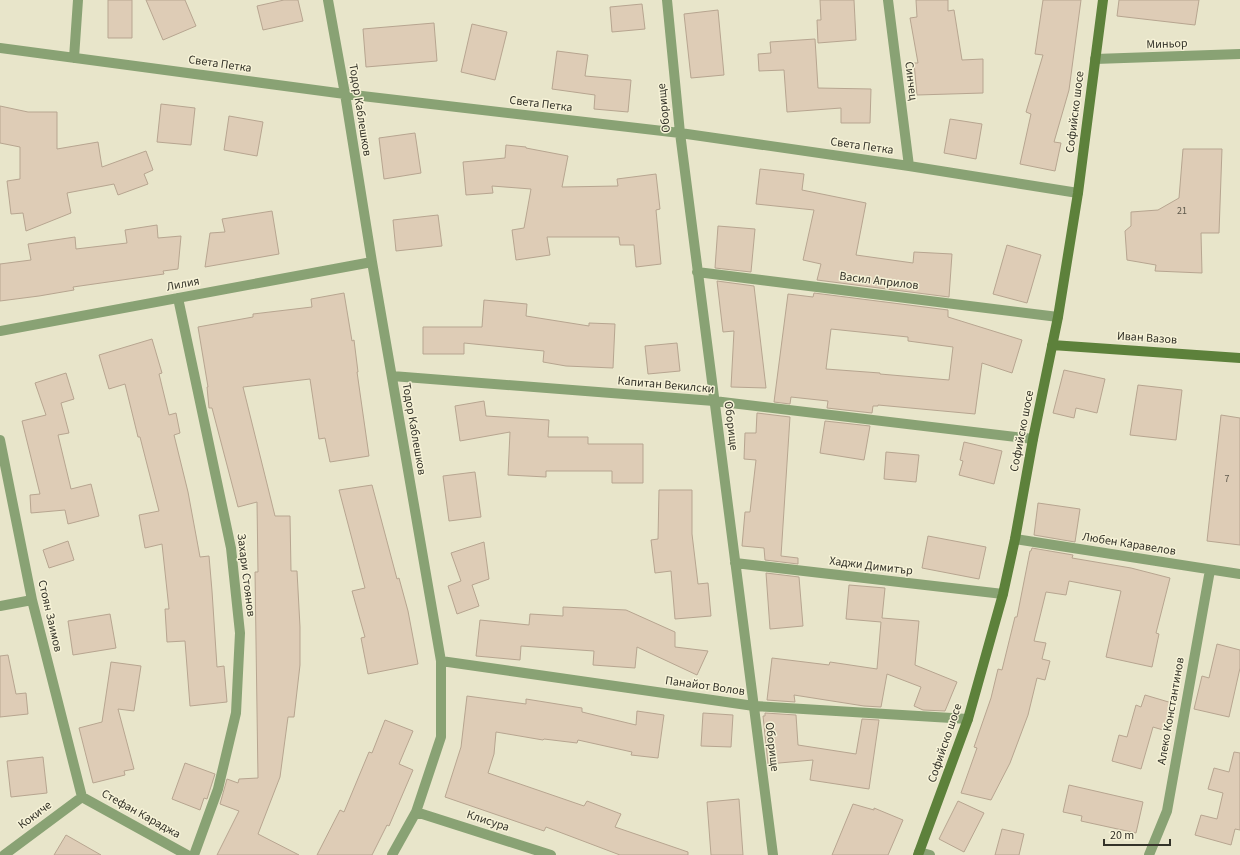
<svg xmlns="http://www.w3.org/2000/svg" width="1240" height="855" viewBox="0 0 1240 855" font-family="'Source Sans 3',sans-serif">
<style>
.building{fill:#deccb6;stroke:#b7a590;fill-rule:evenodd}
.lines{fill:none;stroke-linecap:round;stroke-linejoin:round}
.minor{stroke:#89a274;stroke-width:10}
.secondary{stroke:#5d813b;stroke-width:10}
.labels{text-anchor:middle;dominant-baseline:central;stroke-width:3;stroke-linejoin:round;paint-order:stroke}
.number-label{font-size:10px;fill:#5e594c}
.street-label{font-size:12px;fill:#343329;stroke:#f6f2d7}
</style>
<rect width="100%" height="100%" fill="#e8e5ca"/>
<path class="building" d="M 108,0 L 132,0 L 132,38 L 108,38 Z
M 146,0 L 185,0 L 196,26 L 163,40 Z
M 284,0 L 298,0 L 303,21 L 263,30 L 257,6 Z
M 820,0 L 854,0 L 856,40 L 818,43 L 817,20 L 821,20 Z
M 916,0 L 948,0 L 948,11 L 954,10 L 962,60 L 983,59 L 983,93 L 917,95 L 914,63 L 918,63 L 910,18 L 917,17 Z
M 1043,0 L 1081,0 L 1069,90 L 1054,142 L 1061,143 L 1055,171 L 1020,164 L 1031,114 L 1026,112 L 1043,55 L 1035,54 Z
M 1119,0 L 1199,0 L 1195,25 L 1117,16 Z
M 642,4 L 645,29 L 612,32 L 610,7 Z
M 718,10 L 724,75 L 691,78 L 684,14 Z
M 434,23 L 437,61 L 366,67 L 363,29 Z
M 472,24 L 507,32 L 495,80 L 461,72 Z
M 815,39 L 818,88 L 871,89 L 870,123 L 841,123 L 841,108 L 787,112 L 784,70 L 759,71 L 758,54 L 771,53 L 770,42 Z
M 557,51 L 588,55 L 585,76 L 631,80 L 628,112 L 594,109 L 595,95 L 552,89 Z
M 161,104 L 195,108 L 191,145 L 157,142 Z
M 0,106 L 28,112 L 57,112 L 57,149 L 98,142 L 102,167 L 146,151 L 153,170 L 144,174 L 148,184 L 118,195 L 114,184 L 67,193 L 71,213 L 26,231 L 23,213 L 11,214 L 7,181 L 20,179 L 20,147 L 0,143 Z
M 229,116 L 263,122 L 257,156 L 224,150 Z
M 950,119 L 982,124 L 976,159 L 944,153 Z
M 415,133 L 421,173 L 384,179 L 379,138 Z
M 506,145 L 526,147 L 526,148 L 568,156 L 562,187 L 618,186 L 617,179 L 656,174 L 660,209 L 656,210 L 661,264 L 636,267 L 634,245 L 620,245 L 619,237 L 547,237 L 550,255 L 516,260 L 512,230 L 524,228 L 531,189 L 492,186 L 493,193 L 466,195 L 463,162 L 505,158 Z
M 1183,149 L 1222,149 L 1219,233 L 1201,233 L 1202,273 L 1155,271 L 1156,265 L 1127,260 L 1125,231 L 1131,226 L 1131,212 L 1158,210 L 1179,198 Z
M 760,169 L 804,174 L 802,190 L 866,203 L 856,255 L 913,263 L 914,252 L 952,254 L 949,297 L 817,280 L 821,264 L 803,260 L 814,210 L 756,204 Z
M 272,211 L 279,254 L 205,267 L 210,233 L 225,232 L 222,219 Z
M 438,215 L 442,246 L 396,251 L 393,220 Z
M 157,225 L 158,238 L 181,236 L 178,269 L 163,271 L 164,274 L 73,287 L 74,290 L 39,296 L 0,301 L 0,264 L 31,260 L 28,244 L 75,237 L 76,249 L 127,243 L 125,230 Z
M 718,226 L 755,229 L 751,272 L 715,268 Z
M 1007,245 L 1041,255 L 1027,303 L 993,294 Z
M 717,281 L 754,286 L 766,388 L 731,387 L 734,331 L 723,332 Z
M 344,293 L 352,341 L 354,340 L 358,372 L 357,372 L 369,456 L 330,462 L 325,438 L 319,439 L 310,379 L 243,387 L 275,516 L 290,516 L 291,571 L 297,571 L 300,627 L 300,665 L 294,717 L 288,717 L 280,777 L 258,834 L 299,855 L 217,855 L 239,811 L 220,804 L 227,779 L 238,783 L 239,779 L 258,778 L 255,572 L 258,572 L 257,502 L 238,507 L 212,408 L 209,408 L 207,387 L 208,387 L 198,327 L 253,317 L 253,314 L 312,307 L 311,299 Z
M 814,293 L 948,310 L 948,317 L 1022,340 L 1012,373 L 982,363 L 975,414 L 878,405 L 878,406 L 873,406 L 872,413 L 827,408 L 828,401 L 791,397 L 790,404 L 774,402 L 788,294 L 813,297 ZM 831,329 L 908,337 L 908,341 L 953,347 L 949,380 L 880,374 L 880,373 L 826,369 Z
M 484,300 L 527,304 L 526,316 L 589,326 L 589,323 L 615,324 L 613,368 L 566,366 L 543,362 L 544,351 L 464,343 L 464,354 L 423,354 L 423,327 L 482,327 Z
M 152,339 L 162,373 L 159,374 L 169,415 L 176,413 L 180,433 L 174,435 L 188,492 L 200,557 L 209,556 L 212,591 L 217,667 L 224,666 L 227,702 L 190,706 L 185,641 L 167,642 L 165,609 L 169,609 L 162,544 L 145,548 L 139,515 L 159,511 L 140,437 L 138,437 L 125,384 L 109,389 L 99,355 Z
M 677,343 L 680,371 L 648,374 L 645,346 Z
M 1064,370 L 1105,379 L 1097,413 L 1076,408 L 1074,418 L 1053,413 Z
M 66,373 L 74,399 L 61,403 L 69,433 L 58,435 L 71,489 L 91,484 L 99,516 L 68,524 L 65,510 L 31,513 L 30,495 L 40,494 L 22,421 L 46,415 L 35,383 Z
M 1138,385 L 1182,390 L 1176,440 L 1130,435 Z
M 484,401 L 486,416 L 549,420 L 548,437 L 588,437 L 588,444 L 643,444 L 643,483 L 612,483 L 612,471 L 546,471 L 546,477 L 508,475 L 510,432 L 460,441 L 455,406 Z
M 757,413 L 790,417 L 781,556 L 798,558 L 798,564 L 765,560 L 764,548 L 742,546 L 745,512 L 750,512 L 756,460 L 744,459 L 745,433 L 756,433 Z
M 1221,415 L 1240,418 L 1240,545 L 1207,541 Z
M 825,421 L 870,426 L 864,460 L 820,453 Z
M 964,442 L 1002,451 L 994,484 L 959,475 L 963,461 L 960,460 Z
M 886,452 L 919,455 L 916,482 L 884,479 Z
M 475,472 L 481,517 L 449,521 L 443,476 Z
M 372,485 L 397,579 L 399,578 L 408,611 L 418,664 L 368,674 L 361,638 L 365,637 L 352,591 L 365,588 L 339,490 Z
M 659,490 L 692,490 L 692,534 L 698,584 L 708,583 L 711,616 L 675,619 L 671,571 L 655,573 L 651,540 L 658,539 Z
M 1038,503 L 1080,509 L 1075,542 L 1034,535 Z
M 928,536 L 986,547 L 979,579 L 922,568 Z
M 68,541 L 74,560 L 49,568 L 43,550 Z
M 484,542 L 489,579 L 472,585 L 479,606 L 457,614 L 448,586 L 461,581 L 451,553 Z
M 1032,548 L 1073,555 L 1072,558 L 1131,568 L 1170,578 L 1156,633 L 1159,634 L 1152,667 L 1106,657 L 1121,591 L 1069,581 L 1066,595 L 1046,592 L 1034,641 L 1046,643 L 1042,659 L 1050,661 L 1045,680 L 1037,678 L 1028,715 L 1010,763 L 991,800 L 961,793 L 977,748 L 974,747 L 991,698 L 998,669 L 1002,670 L 1015,617 L 1017,617 L 1030,551 L 1031,551 Z
M 766,573 L 799,577 L 803,626 L 770,629 Z
M 849,585 L 885,588 L 882,618 L 919,621 L 915,665 L 957,682 L 945,711 L 923,710 L 914,706 L 921,687 L 887,674 L 881,707 L 864,706 L 794,695 L 795,702 L 767,700 L 772,658 L 829,665 L 830,662 L 877,669 L 881,622 L 846,619 Z
M 563,607 L 626,610 L 675,632 L 675,647 L 708,651 L 697,675 L 637,647 L 635,668 L 593,665 L 594,651 L 521,646 L 520,660 L 476,656 L 480,620 L 529,625 L 530,614 L 563,616 Z
M 110,614 L 116,648 L 73,655 L 68,621 Z
M 1217,644 L 1240,650 L 1240,668 L 1229,717 L 1194,709 L 1202,676 L 1209,678 Z
M 8,655 L 16,694 L 26,693 L 28,714 L 0,717 L 0,656 Z
M 111,662 L 141,666 L 134,711 L 118,709 L 134,769 L 124,771 L 125,775 L 93,783 L 79,728 L 102,722 Z
M 1145,695 L 1172,703 L 1163,730 L 1153,727 L 1141,769 L 1112,761 L 1119,735 L 1127,737 L 1136,705 L 1141,707 Z
M 467,696 L 526,704 L 526,699 L 582,708 L 582,712 L 636,725 L 637,711 L 664,715 L 658,758 L 631,755 L 632,752 L 578,740 L 577,743 L 544,739 L 543,740 L 496,732 L 494,754 L 488,773 L 584,806 L 587,801 L 621,814 L 615,827 L 688,852 L 688,855 L 620,855 L 546,827 L 544,831 L 445,797 L 461,747 Z
M 703,713 L 733,715 L 731,747 L 701,746 Z
M 765,713 L 796,715 L 798,745 L 856,754 L 862,719 L 879,720 L 869,789 L 810,780 L 813,760 L 768,764 L 763,716 L 765,716 Z
M 385,720 L 413,731 L 399,764 L 413,770 L 389,826 L 387,825 L 372,855 L 317,855 L 340,810 L 344,812 L 369,752 L 372,753 Z
M 1234,752 L 1240,753 L 1240,830 L 1235,829 L 1231,845 L 1195,835 L 1201,815 L 1217,819 L 1223,793 L 1208,789 L 1214,768 L 1229,772 Z
M 43,757 L 47,793 L 11,797 L 7,761 Z
M 185,763 L 215,774 L 207,799 L 204,798 L 200,810 L 172,799 Z
M 1069,785 L 1143,802 L 1136,833 L 1081,821 L 1082,816 L 1063,812 Z
M 739,799 L 743,855 L 711,855 L 707,802 Z
M 958,801 L 984,813 L 964,852 L 939,839 Z
M 853,804 L 874,810 L 874,808 L 903,820 L 888,855 L 832,855 Z
M 1002,829 L 1024,834 L 1019,855 L 995,855 Z
M 66,835 L 101,855 L 54,855 Z"/>
<g class="lines">
<path class="minor" d="M 328,0 L 345,94 L 372,262 L 441,661 L 441,737 L 416,812 L 392,855
M 667,0 L 680,133 L 773,855
M 888,0 L 909,166
M 0,48 L 345,94 L 680,133 L 909,166 L 1078,193
M 74,58 L 78,0
M 1095,59 L 1240,54
M 697,272 L 1058,317
M 178,298 L 231,548 L 240,633 L 236,713 L 218,789 L 194,855
M 0,331 L 372,262
M 392,376 L 714,401 L 1033,439
M 0,440 L 32,600 L 82,797
M 1015,539 L 1240,574
M 735,563 L 1003,594
M 0,606 L 32,600
M 441,661 L 754,706 L 968,719
M 82,797 L 187,855
M 416,812 L 551,855
M 919,852 L 930,855
M 4,855 L 82,797
M 1149,855 L 1167,811 L 1210,570"/>
<path class="secondary" d="M 1052,345 L 1240,358
M 918,855 L 968,719 L 1003,594 L 1015,539 L 1033,439 L 1058,317 L 1078,193 L 1103,0"/>
</g>
<g class="labels">
<g class="number-label">
<text x="1182" y="211">21</text>
<text x="1227" y="479">7</text>
</g>
<g class="street-label">
<text transform="translate(1167 44) rotate(-2)">Миньор</text>
<text transform="translate(220 64) rotate(8)">Света Петка</text>
<text transform="translate(911 81) rotate(83)">Синчец</text>
<text transform="translate(541 104) rotate(7)">Света Петка</text>
<text transform="translate(664 108) rotate(-96)">Оборище</text>
<text transform="translate(360 110) rotate(81)">Тодор Каблешков</text>
<text transform="translate(1075 112) rotate(-83)">Софийско шосе</text>
<text transform="translate(862 146) rotate(8)">Света Петка</text>
<text transform="translate(879 281) rotate(7)">Васил Априлов</text>
<text transform="translate(183 284) rotate(-11)">Лилия</text>
<text transform="translate(1147 338) rotate(4)">Иван Вазов</text>
<text transform="translate(666 385) rotate(5)">Капитан Векилски</text>
<text transform="translate(731 426) rotate(83)">Оборище</text>
<text transform="translate(414 429) rotate(80)">Тодор Каблешков</text>
<text transform="translate(1022 431) rotate(-79)">Софийско шосе</text>
<text transform="translate(1129 544) rotate(9)">Любен Каравелов</text>
<text transform="translate(871 566) rotate(7)">Хаджи Димитър</text>
<text transform="translate(246 575) rotate(83)">Захари Стоянов</text>
<text transform="translate(50 616) rotate(77)">Стоян Заимов</text>
<text transform="translate(705 686) rotate(8)">Панайот Волов</text>
<text transform="translate(1171 711) rotate(-80)">Алеко Константинов</text>
<text transform="translate(945 743) rotate(-71)">Софийско шосе</text>
<text transform="translate(772 747) rotate(83)">Оборище</text>
<text transform="translate(141 814) rotate(29)">Стефан Караджа</text>
<text transform="translate(35 815) rotate(-37)">Кокиче</text>
<text transform="translate(488 821) rotate(18)">Клисура</text>
</g>
</g>
<path d="M1104 839v6h66v-6" fill="none" stroke="#343329" stroke-width="2"/>
<text x="1110" y="839" font-size="12" fill="#343329" stroke="#f6f2d7" stroke-width="3" paint-order="stroke">20 m</text>
</svg>
